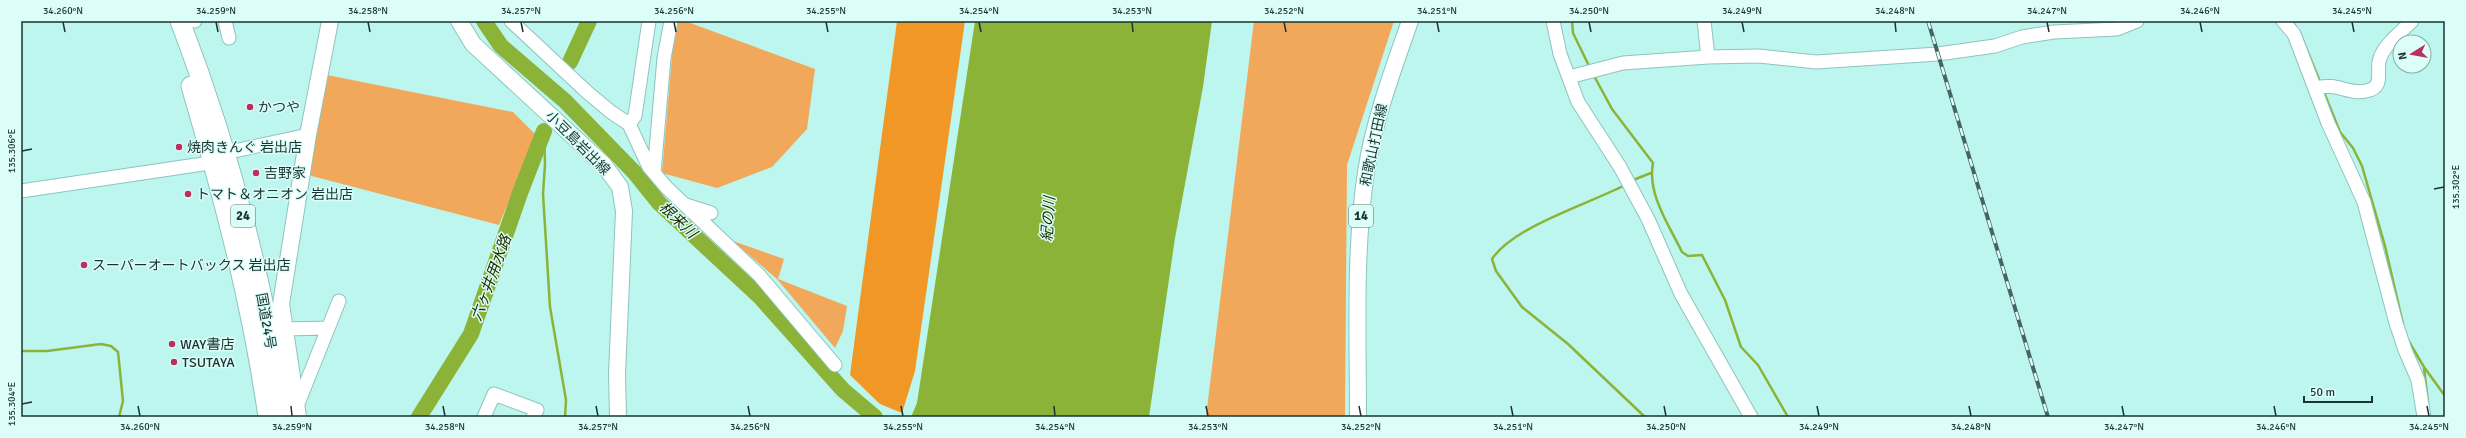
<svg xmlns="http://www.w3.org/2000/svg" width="2466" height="438" viewBox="0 0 2466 438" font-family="Signika,'Noto Sans JP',sans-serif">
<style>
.green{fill:#f1a85a}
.forest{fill:#f09726}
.water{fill:#8bb337}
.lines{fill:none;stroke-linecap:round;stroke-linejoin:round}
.stream{stroke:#8bb337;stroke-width:2.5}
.river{stroke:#8bb337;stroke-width:16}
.minor-casing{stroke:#8dc5be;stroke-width:15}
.major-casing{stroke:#8dc5be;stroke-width:18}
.highway-casing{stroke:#8dc5be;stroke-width:21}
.minor{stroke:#fff;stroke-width:13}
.major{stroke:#fff;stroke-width:16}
.highway{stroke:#fff;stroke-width:19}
.rail-casing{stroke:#456561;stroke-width:4}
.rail{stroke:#dcfef9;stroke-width:2.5;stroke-dasharray:8;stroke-linecap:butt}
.ticks{fill:none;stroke:#1c3330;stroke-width:1.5}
.poi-dot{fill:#bc2e5e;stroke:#dcfef9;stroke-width:1.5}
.labels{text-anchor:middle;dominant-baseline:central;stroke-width:3;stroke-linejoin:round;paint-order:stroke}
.shield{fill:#dcfef9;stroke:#56706c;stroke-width:1}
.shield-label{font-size:13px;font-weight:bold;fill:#1c3330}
.poi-label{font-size:14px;fill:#1c3330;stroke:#dcfef9;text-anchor:start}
.street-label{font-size:14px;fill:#1c3330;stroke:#dcfef9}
.water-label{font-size:15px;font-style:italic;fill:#202f00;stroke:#dcfef9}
.neatline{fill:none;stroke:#1c3330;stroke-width:1.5}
.ticks-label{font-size:10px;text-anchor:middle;fill:#1c3330}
</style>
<rect width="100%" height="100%" fill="#bcf6ee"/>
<path class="green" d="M 675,21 L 685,21 L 815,69 L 807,129 L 772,167 L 717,188 L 662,173 Z
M 1254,21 L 1394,21 L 1347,165 L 1345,417 L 1206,417 Z
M 327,75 L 513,112 L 536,135 L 499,225 L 308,175 Z
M 733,241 L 784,259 L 778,279 L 847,306 L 843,331 L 835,348 L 777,279 Z"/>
<path class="forest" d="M 897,21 L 965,21 L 915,371 L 902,413 L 880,404 L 850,375 Z"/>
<path class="water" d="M 975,21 L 1212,21 L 1203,87 L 1175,238 L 1149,417 L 911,417 L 917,403 Z"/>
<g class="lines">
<path class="stream" d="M 1572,21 L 1573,33 L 1590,68
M 2292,21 L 2296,27
M 2300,33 L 2321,84
M 1593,74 L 1612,109 L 1653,163 C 1647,194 1669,225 1682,252 L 1688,256 L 1702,255 L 1725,300 L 1741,347 L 1758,365 L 1788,417
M 2323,90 L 2340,132 L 2353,148 L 2362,166 L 2385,246 L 2403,324
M 544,131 L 545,164 L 543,194 L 550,307 L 566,400 L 565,417
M 1633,180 L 1651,173
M 1625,185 C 1589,204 1514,226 1492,259 L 1496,271 L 1522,307 L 1568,344 L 1645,417
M 2408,340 L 2424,367 L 2445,396
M 21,351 L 47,351 L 101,344 L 111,346 L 118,352 L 123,401 L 119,417
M 2424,368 L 2428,403"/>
<path class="river" d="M 484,21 L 501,46 L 565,101 L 635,173 L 659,203 L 760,297 L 843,390 L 875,417
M 570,62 L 589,21
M 419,417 L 471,334 L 520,193 L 544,131"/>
<g class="minor-casing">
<path id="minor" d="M 194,21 L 195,21
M 225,21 L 229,38
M 511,21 L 587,92 L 611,112 L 629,124 L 649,167 L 667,188 L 759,275 L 835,365
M 1553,21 L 1560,54 L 1578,102 L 1620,167 L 1648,219 L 1681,294 L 1751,417
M 1704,21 L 1708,57
M 2283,21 L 2294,34 L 2328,123 L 2364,202 L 2396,323 L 2405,350 L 2418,380 L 2424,417
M 1569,77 L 1623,63 L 1708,57 L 1759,56 L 1816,62 L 1938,54 L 1995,46 L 2022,37 L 2054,32 L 2117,29 L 2137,21
M 2315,88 C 2337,82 2349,95 2366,91 C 2386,87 2375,71 2380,58 C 2385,44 2401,32 2412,21
M 629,124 L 635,116 L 649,21
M 654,173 L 664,58 L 671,21
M 21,191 L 203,164 L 213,162 L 234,151 L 308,135
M 686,205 L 711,213
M 284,329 L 328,328
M 297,406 L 339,301
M 484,417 L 494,394 L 537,410 L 533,417"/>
</g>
<g class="major-casing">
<path id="major" d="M 459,21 L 473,44 L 604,165 L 620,187 L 624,211 L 617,374 L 618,417
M 298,417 L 281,304 L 308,135 L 330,21
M 1358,417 C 1358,335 1354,253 1366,172 C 1374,120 1393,70 1410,21"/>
</g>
<g class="highway-casing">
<path id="highway" d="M 180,21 C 229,149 264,281 283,417
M 191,86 C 223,195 252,304 268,417"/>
</g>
<use href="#minor" class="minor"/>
<use href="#major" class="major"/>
<use href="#highway" class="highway"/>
<g class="rail-casing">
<path id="rail" d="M 1928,21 L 2048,417"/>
</g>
<use href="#rail" class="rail"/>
</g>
<path class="ticks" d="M 63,22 L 65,32M 216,22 L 218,32M 368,22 L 370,32M 521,22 L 523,32M 674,22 L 676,32M 826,22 L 828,32M 979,22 L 981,32M 1132,22 L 1133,32M 1284,22 L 1286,32M 1437,22 L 1439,32M 1589,22 L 1591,32M 1742,22 L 1744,32M 1895,22 L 1896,32M 2047,22 L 2049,32M 2200,22 L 2202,32M 2352,22 L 2354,32M 22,151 L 32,149M 2434,189 L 2444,187M 22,404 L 32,402M 138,406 L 140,416M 291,406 L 292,416M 443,406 L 445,416M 596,406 L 598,416M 748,406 L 750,416M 901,406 L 903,416M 1054,406 L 1055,416M 1206,406 L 1208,416M 1359,406 L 1361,416M 1511,406 L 1513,416M 1664,406 L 1666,416M 1817,406 L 1819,416M 1969,406 L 1971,416M 2122,406 L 2124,416M 2274,406 L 2276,416M 2427,406 L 2429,416"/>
<g class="poi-dot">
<circle cx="250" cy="107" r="4"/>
<circle cx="179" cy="147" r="4"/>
<circle cx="256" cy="173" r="4"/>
<circle cx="188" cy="194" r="4"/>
<circle cx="84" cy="265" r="4"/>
<circle cx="172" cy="344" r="4"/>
<circle cx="174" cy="362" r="4"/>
</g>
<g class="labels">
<g class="shield">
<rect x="231" y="205" width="24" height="22" rx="3"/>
<rect x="1349" y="205" width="24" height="22" rx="3"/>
</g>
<g class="shield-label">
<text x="243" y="216">24</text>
<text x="1361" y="216">14</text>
</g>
<g class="poi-label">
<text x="258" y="107">かつや</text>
<text x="187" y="147">焼肉きんぐ 岩出店</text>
<text x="264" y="173">吉野家</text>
<text x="196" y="194">トマト＆オニオン 岩出店</text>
<text x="92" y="265">スーパーオートバックス 岩出店</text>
<text x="180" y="344">WAY書店</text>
<text x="182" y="362">TSUTAYA</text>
</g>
<g class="street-label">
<text transform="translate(578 143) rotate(45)">小豆島岩出線</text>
<text transform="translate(1374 145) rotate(-78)">和歌山打田線</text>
<text transform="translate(266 321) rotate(80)">国道24号</text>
</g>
<g class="water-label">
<text transform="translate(1048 219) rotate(-86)">紀の川</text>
<text transform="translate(678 220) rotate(44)">根来川</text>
<text transform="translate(491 278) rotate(-70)">六ヶ井用水路</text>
</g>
</g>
<rect width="2466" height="438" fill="none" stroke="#dcfef9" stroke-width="44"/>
<g transform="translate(2412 54) rotate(259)"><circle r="19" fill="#dcfef9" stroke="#8fada9"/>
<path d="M0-3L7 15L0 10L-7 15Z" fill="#bc2e5e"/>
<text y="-6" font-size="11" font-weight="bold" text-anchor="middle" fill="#1c3330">N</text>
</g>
<path d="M2304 396v6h68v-6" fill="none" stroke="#1c3330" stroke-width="2"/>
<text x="2310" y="396" font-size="12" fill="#1c3330" stroke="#dcfef9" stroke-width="3" paint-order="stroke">50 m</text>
<rect x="22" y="22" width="2422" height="394" class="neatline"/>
<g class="ticks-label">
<text x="63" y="14">34.260°N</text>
<text x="216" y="14">34.259°N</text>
<text x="368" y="14">34.258°N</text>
<text x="521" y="14">34.257°N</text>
<text x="674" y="14">34.256°N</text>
<text x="826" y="14">34.255°N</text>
<text x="979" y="14">34.254°N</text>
<text x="1132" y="14">34.253°N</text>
<text x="1284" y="14">34.252°N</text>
<text x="1437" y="14">34.251°N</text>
<text x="1589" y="14">34.250°N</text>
<text x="1742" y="14">34.249°N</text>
<text x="1895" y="14">34.248°N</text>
<text x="2047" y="14">34.247°N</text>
<text x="2200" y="14">34.246°N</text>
<text x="2352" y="14">34.245°N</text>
<text transform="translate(11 151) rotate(-90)" y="4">135.306°E</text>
<text transform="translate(2455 187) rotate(-90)" y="4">135.302°E</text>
<text transform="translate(11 404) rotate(-90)" y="4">135.304°E</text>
<text x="140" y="430">34.260°N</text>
<text x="292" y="430">34.259°N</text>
<text x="445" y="430">34.258°N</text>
<text x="598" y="430">34.257°N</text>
<text x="750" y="430">34.256°N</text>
<text x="903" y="430">34.255°N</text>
<text x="1055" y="430">34.254°N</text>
<text x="1208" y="430">34.253°N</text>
<text x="1361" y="430">34.252°N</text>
<text x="1513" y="430">34.251°N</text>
<text x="1666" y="430">34.250°N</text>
<text x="1819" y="430">34.249°N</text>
<text x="1971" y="430">34.248°N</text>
<text x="2124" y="430">34.247°N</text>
<text x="2276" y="430">34.246°N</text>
<text x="2429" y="430">34.245°N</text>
</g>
</svg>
